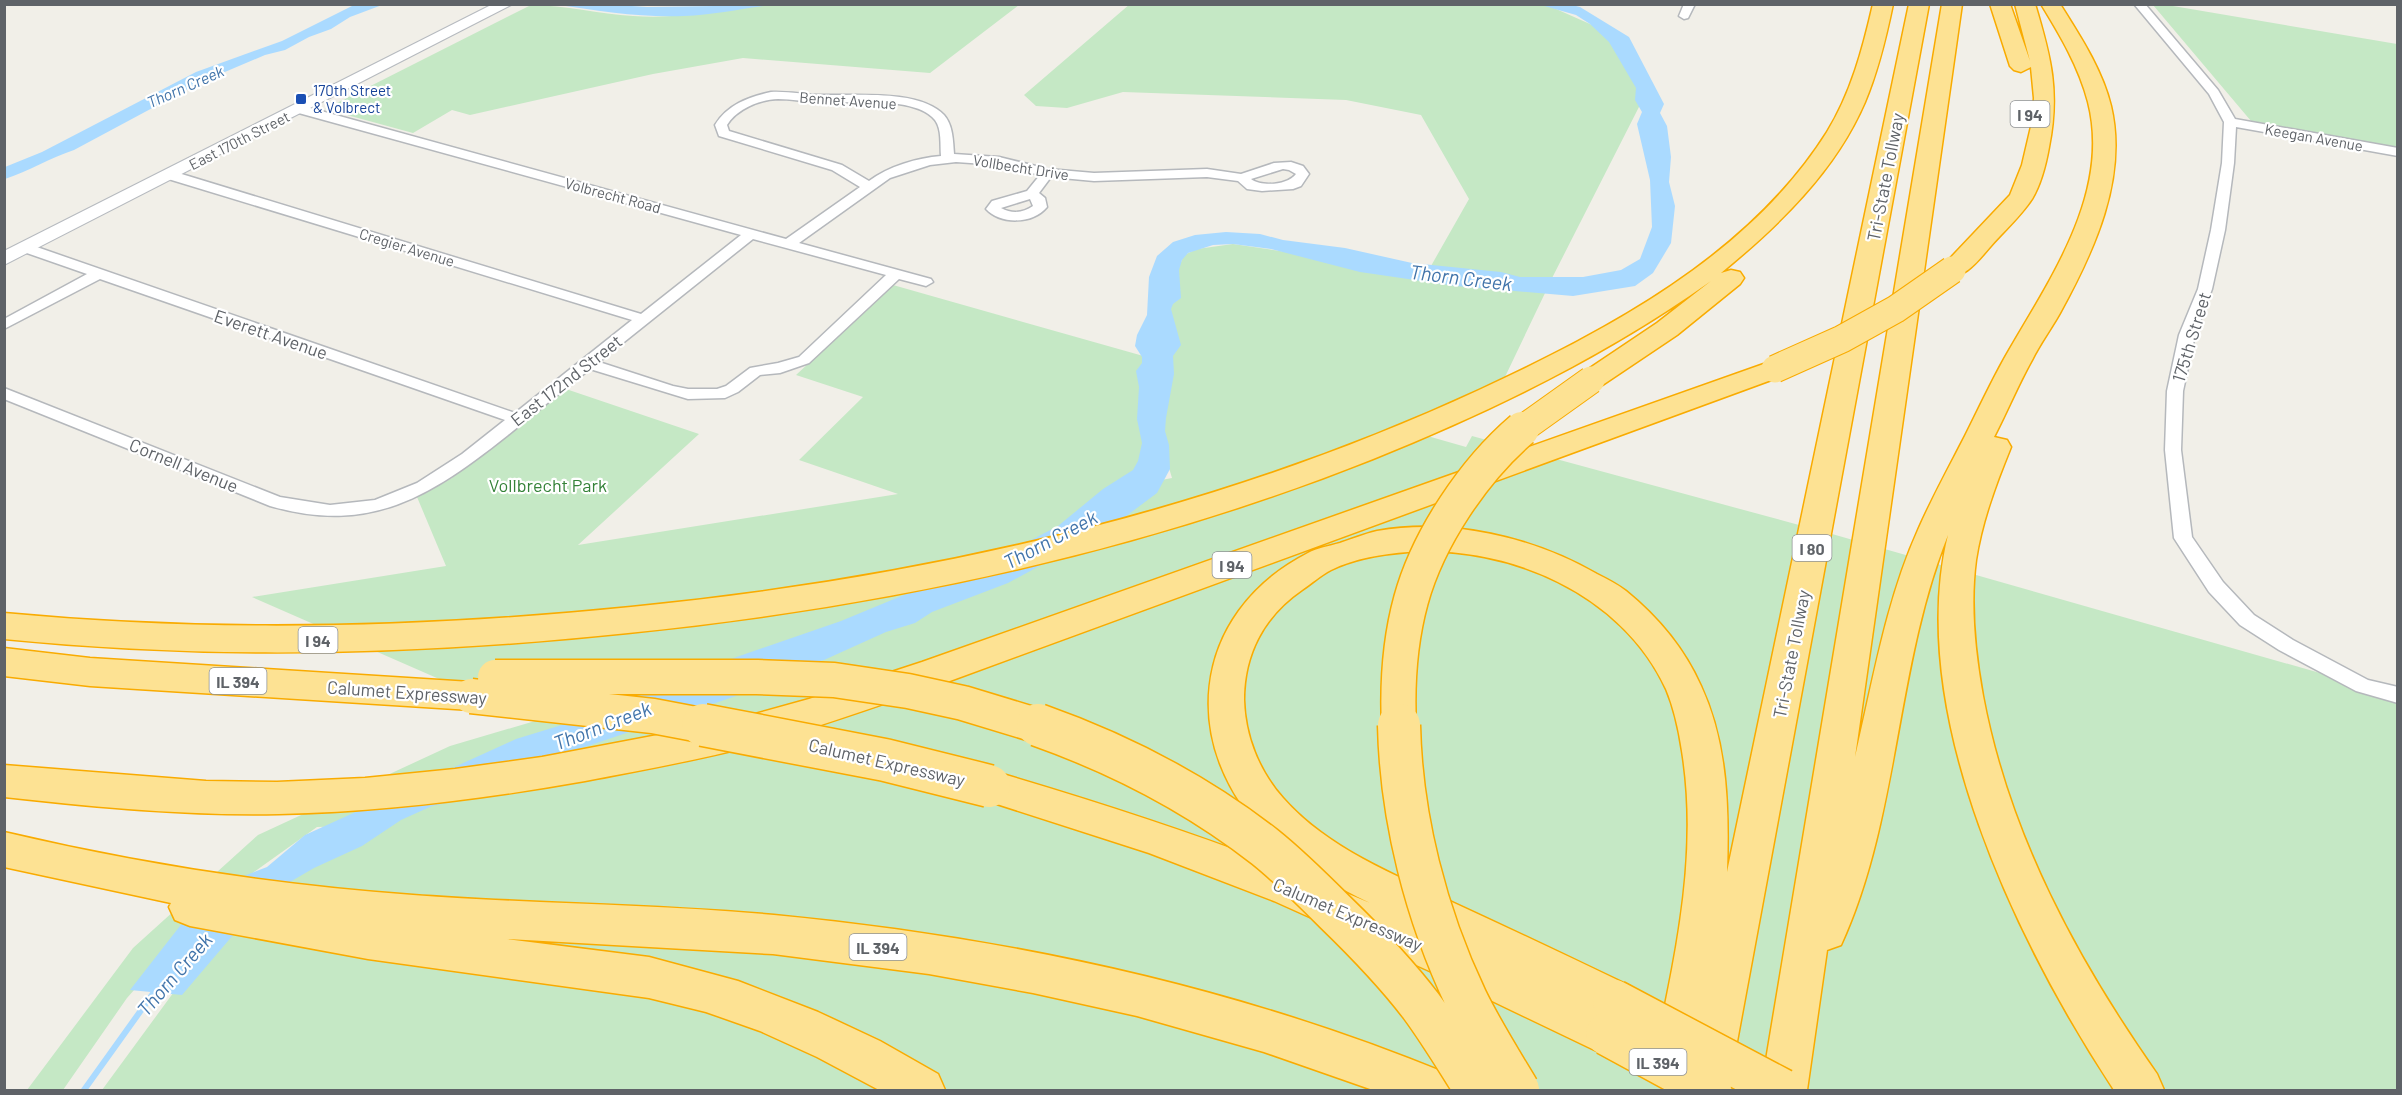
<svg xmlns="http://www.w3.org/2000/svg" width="2402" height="1095" viewBox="0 0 2402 1095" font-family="Barlow,sans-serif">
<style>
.green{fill:#c5e8c5}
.water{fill:#aadaff}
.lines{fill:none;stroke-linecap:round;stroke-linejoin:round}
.stream{stroke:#aadaff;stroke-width:6}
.street-casing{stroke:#b5b8bc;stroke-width:3}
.secondary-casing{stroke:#b6babf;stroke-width:2}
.highway-casing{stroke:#f9ab00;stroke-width:3}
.street{fill:#fff;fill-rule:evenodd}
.secondary{fill:#fff;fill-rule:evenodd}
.highway{fill:#fde293;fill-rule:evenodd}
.highway-bridge-far2-casing{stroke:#f9ab00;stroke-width:29;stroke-linecap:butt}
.highway-bridge-far1-casing{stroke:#f9ab00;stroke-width:37;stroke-linecap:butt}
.highway-bridge-casing{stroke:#f9ab00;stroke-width:45;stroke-linecap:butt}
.highway-bridge-far2{stroke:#fde293;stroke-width:27}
.highway-bridge-far1{stroke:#fde293;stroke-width:34}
.highway-bridge{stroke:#fde293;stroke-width:42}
.transit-dot{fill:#1a4fb4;stroke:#fff;stroke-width:2}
.labels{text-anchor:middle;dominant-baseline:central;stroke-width:4.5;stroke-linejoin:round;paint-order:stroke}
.far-transit-label{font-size:15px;fill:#164399;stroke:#fff;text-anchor:start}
.far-street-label{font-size:15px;fill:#5f6368;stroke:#fff}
.far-water-label{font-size:16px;font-style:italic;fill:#4174aa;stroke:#fff}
.shield{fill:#fff;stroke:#8f9295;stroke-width:1.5}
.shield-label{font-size:16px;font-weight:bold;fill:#5f6368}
.street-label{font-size:18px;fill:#5f6368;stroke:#fff}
.park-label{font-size:18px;fill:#348238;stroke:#fff}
.water-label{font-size:20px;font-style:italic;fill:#4174aa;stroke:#fff}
</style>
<rect width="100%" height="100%" fill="#f1efe8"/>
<path class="green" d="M 768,4 L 1019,5 L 930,73 L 743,58 L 653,74 L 470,115 L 452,110 L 413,133 L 325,109 L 531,5 C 565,5 599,14 633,16 C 678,19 723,11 768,4 Z
M 1130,4 L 1547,5 L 1599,28 L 1627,63 L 1642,101 L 1549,284 L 1427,273 L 1469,199 L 1421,115 L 1346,100 L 1123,92 L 1067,108 L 1036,106 L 1024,95 Z
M 2153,5 L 2167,5 L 2397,44 L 2397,148 L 2251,121 Z
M 1233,244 L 1546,291 L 1504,379 L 1396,427 L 1466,447 L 1472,436 L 1832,534 L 2397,695 L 2397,1090 L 102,1090 L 212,940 L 356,826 L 317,827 L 212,902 L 127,998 L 63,1090 L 27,1090 L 133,948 L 258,835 L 450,746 L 535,721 L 252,597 L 446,566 L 417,497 L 452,478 L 563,388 L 699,434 L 578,545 L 898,494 L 799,460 L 863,397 L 796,375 L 893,285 L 1161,361 L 1140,471 L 1114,489 L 1172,478 L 1157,428 L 1172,283 L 1184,255 L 1197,249 Z"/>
<path class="water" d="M 354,5 L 382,5 L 350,17 L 331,29 L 309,37 L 285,50 L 265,55 L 199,83 L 74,150 C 50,158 29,171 5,179 L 5,167 L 42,152 L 196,72 L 282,41 Z
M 617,5 L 647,7 L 772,5 C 743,8 714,15 684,16 C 642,18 601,11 559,5 Z
M 1541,5 L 1572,5 L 1580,7 L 1629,37 L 1664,104 L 1660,113 L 1667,126 L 1671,157 L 1669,182 L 1675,206 L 1671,243 L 1653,273 L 1635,286 L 1573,296 L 1456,286 L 1360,272 L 1271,249 L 1233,244 L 1213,245 L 1188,253 L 1182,260 L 1179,270 L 1181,298 L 1173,304 L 1171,309 L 1181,345 L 1173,356 L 1174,374 L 1166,418 L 1165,431 L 1169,445 L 1170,469 L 1157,493 L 1113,526 L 1008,583 L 932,612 L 915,623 L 886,632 L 824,660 L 803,665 L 745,693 L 576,750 L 466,799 L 432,806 L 401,820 L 362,846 L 314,868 L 283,886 L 251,914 L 182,995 L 130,990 L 187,917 L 221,885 L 267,867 L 305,835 L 516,739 L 565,724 L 725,661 L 841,621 L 1010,551 L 1058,526 L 1103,489 L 1133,470 L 1138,461 L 1142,443 L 1137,419 L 1139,387 L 1136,371 L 1142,363 L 1142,357 L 1135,346 L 1137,335 L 1147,315 L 1149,277 L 1157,256 L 1173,242 L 1195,235 L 1226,232 L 1260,234 L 1283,240 L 1345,248 L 1412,263 L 1501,272 L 1520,277 L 1583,277 L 1621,270 L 1640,259 L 1652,227 L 1650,180 L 1637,124 L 1642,112 L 1635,100 L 1636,88 L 1609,42 L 1590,24 L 1576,15 Z"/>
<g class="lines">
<path class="stream" d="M 84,1090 L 157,988"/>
<g class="street-casing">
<path id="street" d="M 1684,4 L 1695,4 L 1688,18 L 1684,19 L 1679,16 Z
M 2134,4 L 2145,4 L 2218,90 L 2235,119 L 2398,148 L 2398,156 L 2236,127 L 2234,163 L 2225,230 L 2212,289 L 2195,335 L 2183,391 L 2181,450 L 2192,537 L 2223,582 L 2254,615 L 2293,640 L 2368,680 L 2398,687 L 2398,703 L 2356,691 L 2279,650 L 2240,625 L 2209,592 L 2174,538 L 2165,450 L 2167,391 L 2179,335 L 2198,289 L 2211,230 L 2222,163 L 2224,122 L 2209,94 Z
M 771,92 C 788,91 805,95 822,95 C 855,96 919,89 944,115 C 953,125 953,141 954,154 L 999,157 L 1048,169 L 1094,173 L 1207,169 L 1241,174 L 1274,163 L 1291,162 L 1303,166 L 1309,174 L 1301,186 L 1293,189 L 1262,191 L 1247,189 L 1238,181 L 1207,177 L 1094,181 L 1051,177 L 1039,193 L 1045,198 L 1047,207 C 1033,224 1001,225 986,209 L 992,201 L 1027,191 L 1040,175 L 999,165 L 956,162 L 930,165 L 890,178 L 799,243 L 931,279 L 933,282 L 926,286 L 899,279 L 809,363 L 780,373 L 760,375 L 738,392 L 725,398 L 688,399 L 590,369 C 562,391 535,413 508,435 C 431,496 371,535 270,506 L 4,399 L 4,388 L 280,497 L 330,505 L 375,500 L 417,483 L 462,454 L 505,420 L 100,279 L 4,329 L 4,319 L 87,274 L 21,251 L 19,248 L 26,244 L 31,245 L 515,413 L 632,320 L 165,178 L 164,175 L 165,172 L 175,172 L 641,314 L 741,235 L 295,112 L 293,109 L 295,106 L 303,106 L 786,239 L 860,187 L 832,170 L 719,136 L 715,125 C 727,105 748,97 771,92 ZM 778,99 C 792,99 805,102 819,102 C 848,104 915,95 935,120 C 942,129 940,145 941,156 C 917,158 889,166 869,181 L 842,165 L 729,131 L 727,125 C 737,109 759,100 778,99 ZM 1283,169 L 1289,170 L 1296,174 C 1288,185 1262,187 1251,179 ZM 1030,199 L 1033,206 C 1023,213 1012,214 1001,208 ZM 753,239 L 886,275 L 799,357 L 778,363 L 750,368 L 726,386 L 717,389 L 688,389 L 673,386 L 599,362 Z"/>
</g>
<g class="secondary-casing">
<path id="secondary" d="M 493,4 L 513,4 L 4,265 L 4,251 Z"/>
</g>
<g class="highway-casing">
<path id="highway" d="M 1873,4 L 1893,4 C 1886,38 1878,71 1865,102 C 1835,172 1778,226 1721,273 L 1731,270 L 1740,272 L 1744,278 L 1740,284 L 1677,335 L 1601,386 L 1591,389 L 1581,386 L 1577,380 L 1581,374 L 1657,323 L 1711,281 C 1607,355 1492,411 1373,459 C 1135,554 882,607 628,633 C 420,655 213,660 4,639 L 4,613 C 214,633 422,628 631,607 C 923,578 1211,514 1479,390 C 1608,330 1749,256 1827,132 C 1851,93 1863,48 1873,4 Z
M 1909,4 L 1929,4 L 1731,1074 L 1724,1090 L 1692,1090 L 1686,1077 L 1677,1080 L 1661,1074 L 1654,1058 C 1675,957 1699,855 1682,751 C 1679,731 1674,708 1666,689 C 1622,593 1508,545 1408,552 C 1383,554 1355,558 1331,570 C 1321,575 1311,584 1302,590 C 1264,616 1244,654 1244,700 C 1245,736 1259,771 1283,798 C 1328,849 1394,874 1454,903 C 1513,930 1571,958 1630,986 L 1636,1001 L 1630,1016 L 1623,1019 L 1630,1034 L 1623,1049 L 1607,1056 L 1434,973 L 1274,901 L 1149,853 L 975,797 L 970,786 L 975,775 L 989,770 C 1119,808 1246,850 1370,903 C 1335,886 1300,867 1272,840 C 1177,750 1189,614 1308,553 C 1317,548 1329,546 1340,543 C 1352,539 1364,534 1377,531 C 1451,518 1533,537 1597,574 C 1607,579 1617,584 1626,591 C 1658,617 1684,648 1701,686 C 1728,744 1729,810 1727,872 Z
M 1942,4 L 1962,4 L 1855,757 C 1873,681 1886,601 1918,530 C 1932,498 1949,467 1965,436 C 1978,410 1990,384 2004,359 C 2047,283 2112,195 2088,102 C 2079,67 2060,35 2041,4 L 2060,4 C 2080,36 2102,69 2111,106 C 2128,178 2094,251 2060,313 C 2051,329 2040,344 2032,360 C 2018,385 2007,412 1994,437 L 2007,440 L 2011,447 C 1996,484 1982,521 1976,560 C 1970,605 1975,652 1983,696 C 2009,835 2077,960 2157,1074 L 2164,1090 L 2114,1090 C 2018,944 1905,713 1948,535 C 1895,666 1900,816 1841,945 L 1827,950 L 1807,1090 L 1761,1090 Z
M 1990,4 L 2010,4 L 2030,61 L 2015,4 L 2035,4 C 2051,57 2060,92 2049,147 C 2046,164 2041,184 2032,199 C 2021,216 2003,232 1990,247 C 1977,262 1963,281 1943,276 L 1939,270 L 2010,195 L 2022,165 L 2033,118 L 2034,98 L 2031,67 L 2021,72 L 2014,70 L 2010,66 Z
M 1775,360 L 1785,363 L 1789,369 L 1785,375 L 947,682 C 883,704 820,727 755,745 C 699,760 642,770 585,781 C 484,799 382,812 279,814 C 187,816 95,807 4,797 L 4,765 L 206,781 L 277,782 L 365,778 L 455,769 L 542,757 L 726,722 L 809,699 L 922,662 Z
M 4,648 L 90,658 L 471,682 L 484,686 L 489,696 L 484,706 L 471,710 L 90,686 L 4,676 Z
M 4,832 C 139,864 275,885 413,895 C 533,904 654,904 774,915 C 1004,937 1235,986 1448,1074 L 1455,1090 L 1373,1090 L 1264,1052 L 1137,1016 L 1033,993 L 929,974 L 773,954 L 507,939 L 649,957 L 738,981 L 818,1012 L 880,1041 L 938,1074 L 945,1090 L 879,1090 L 817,1057 L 760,1031 L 706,1012 L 649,998 L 368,959 L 190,926 L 175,920 L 169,907 L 171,903 L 4,867 Z"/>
</g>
<use href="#street" class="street"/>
<use href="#secondary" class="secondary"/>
<use href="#highway" class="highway"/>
<g class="highway-bridge-far2-casing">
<path id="highway-bridge-far2" d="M 1775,369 L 1842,339 L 1896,309 L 1952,270
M 1521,430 L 1591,380"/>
</g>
<g class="highway-bridge-far1-casing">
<path id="highway-bridge-far1" d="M 495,677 L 757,677 L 834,680 L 908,691 L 963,703 L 1042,727
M 471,696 L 653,716 L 711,727
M 1399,727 C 1397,685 1400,640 1411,600 C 1428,538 1474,470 1522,429"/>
</g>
<g class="highway-bridge-casing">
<path id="highway-bridge" d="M 703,725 L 885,760 L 989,786
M 1038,725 C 1120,754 1197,794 1265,847 C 1290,867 1313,890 1335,912 C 1366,942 1396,973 1421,1006 C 1441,1033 1458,1062 1476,1090
M 1399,725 C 1401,818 1426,915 1466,999 C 1481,1030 1500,1060 1518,1090
M 1614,1001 L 1782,1090
M 1607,1034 L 1710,1090"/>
</g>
<use href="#highway-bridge-far2" class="highway-bridge-far2"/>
<use href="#highway-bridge-far1" class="highway-bridge-far1"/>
<use href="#highway-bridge" class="highway-bridge"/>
</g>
<rect class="transit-dot" x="295" y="93" width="12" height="12" rx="3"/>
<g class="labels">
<g class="far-transit-label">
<text x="313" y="90">170th Street<tspan x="313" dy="17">&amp; Volbrect</tspan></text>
</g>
<g class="far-street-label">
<text transform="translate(848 100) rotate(4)">Bennet Avenue</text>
<text transform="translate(2314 137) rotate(10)">Keegan Avenue</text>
<text transform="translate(239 140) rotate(-27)">East 170th Street</text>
<text transform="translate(1021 167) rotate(9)">Vollbecht Drive</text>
<text transform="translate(613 195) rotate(15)">Volbrecht Road</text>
<text transform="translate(407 247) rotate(17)">Cregier Avenue</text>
</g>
<g class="far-water-label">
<text transform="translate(185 86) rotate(-24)">Thorn Creek</text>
</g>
<g class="shield">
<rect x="2010.5" y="101" width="39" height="26" rx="4.5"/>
<rect x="1792.5" y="535" width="39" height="26" rx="4.5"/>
<rect x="1212.5" y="552" width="39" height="26" rx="4.5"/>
<rect x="298.5" y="627" width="39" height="26" rx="4.5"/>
<rect x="209.5" y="668" width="57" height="26" rx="4.5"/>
<rect x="849.5" y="934" width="57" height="26" rx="4.5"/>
<rect x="1629.5" y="1049" width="57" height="26" rx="4.5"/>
</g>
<g class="shield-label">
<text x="2030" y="114">I 94</text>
<text x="1812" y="548">I 80</text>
<text x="1232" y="565">I 94</text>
<text x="318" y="640">I 94</text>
<text x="238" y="681">IL 394</text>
<text x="878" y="947">IL 394</text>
<text x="1658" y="1062">IL 394</text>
</g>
<g class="street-label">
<text transform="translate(1885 177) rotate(-79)">Tri-State Tollway</text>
<text transform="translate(271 334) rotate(19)">Everett Avenue</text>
<text transform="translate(2191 337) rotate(-73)">175th Street</text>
<text transform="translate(566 380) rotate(-38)">East 172nd Street</text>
<text transform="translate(184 465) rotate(22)">Cornell Avenue</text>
<text transform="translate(1791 654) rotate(-79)">Tri-State Tollway</text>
<text transform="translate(407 692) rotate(4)">Calumet Expressway</text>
<text transform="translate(887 762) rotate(13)">Calumet Expressway</text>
<text transform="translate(1348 914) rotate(23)">Calumet Expressway</text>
</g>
<g class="park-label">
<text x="548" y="485">Vollbrecht Park</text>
</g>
<g class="water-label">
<text transform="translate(1461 277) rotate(7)">Thorn Creek</text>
<text transform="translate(1050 539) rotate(-28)">Thorn Creek</text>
<text transform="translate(602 725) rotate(-21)">Thorn Creek</text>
<text transform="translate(174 974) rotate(-49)">Thorn Creek</text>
</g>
</g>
<rect width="2402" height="1095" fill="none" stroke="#5f6368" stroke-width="12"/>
</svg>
